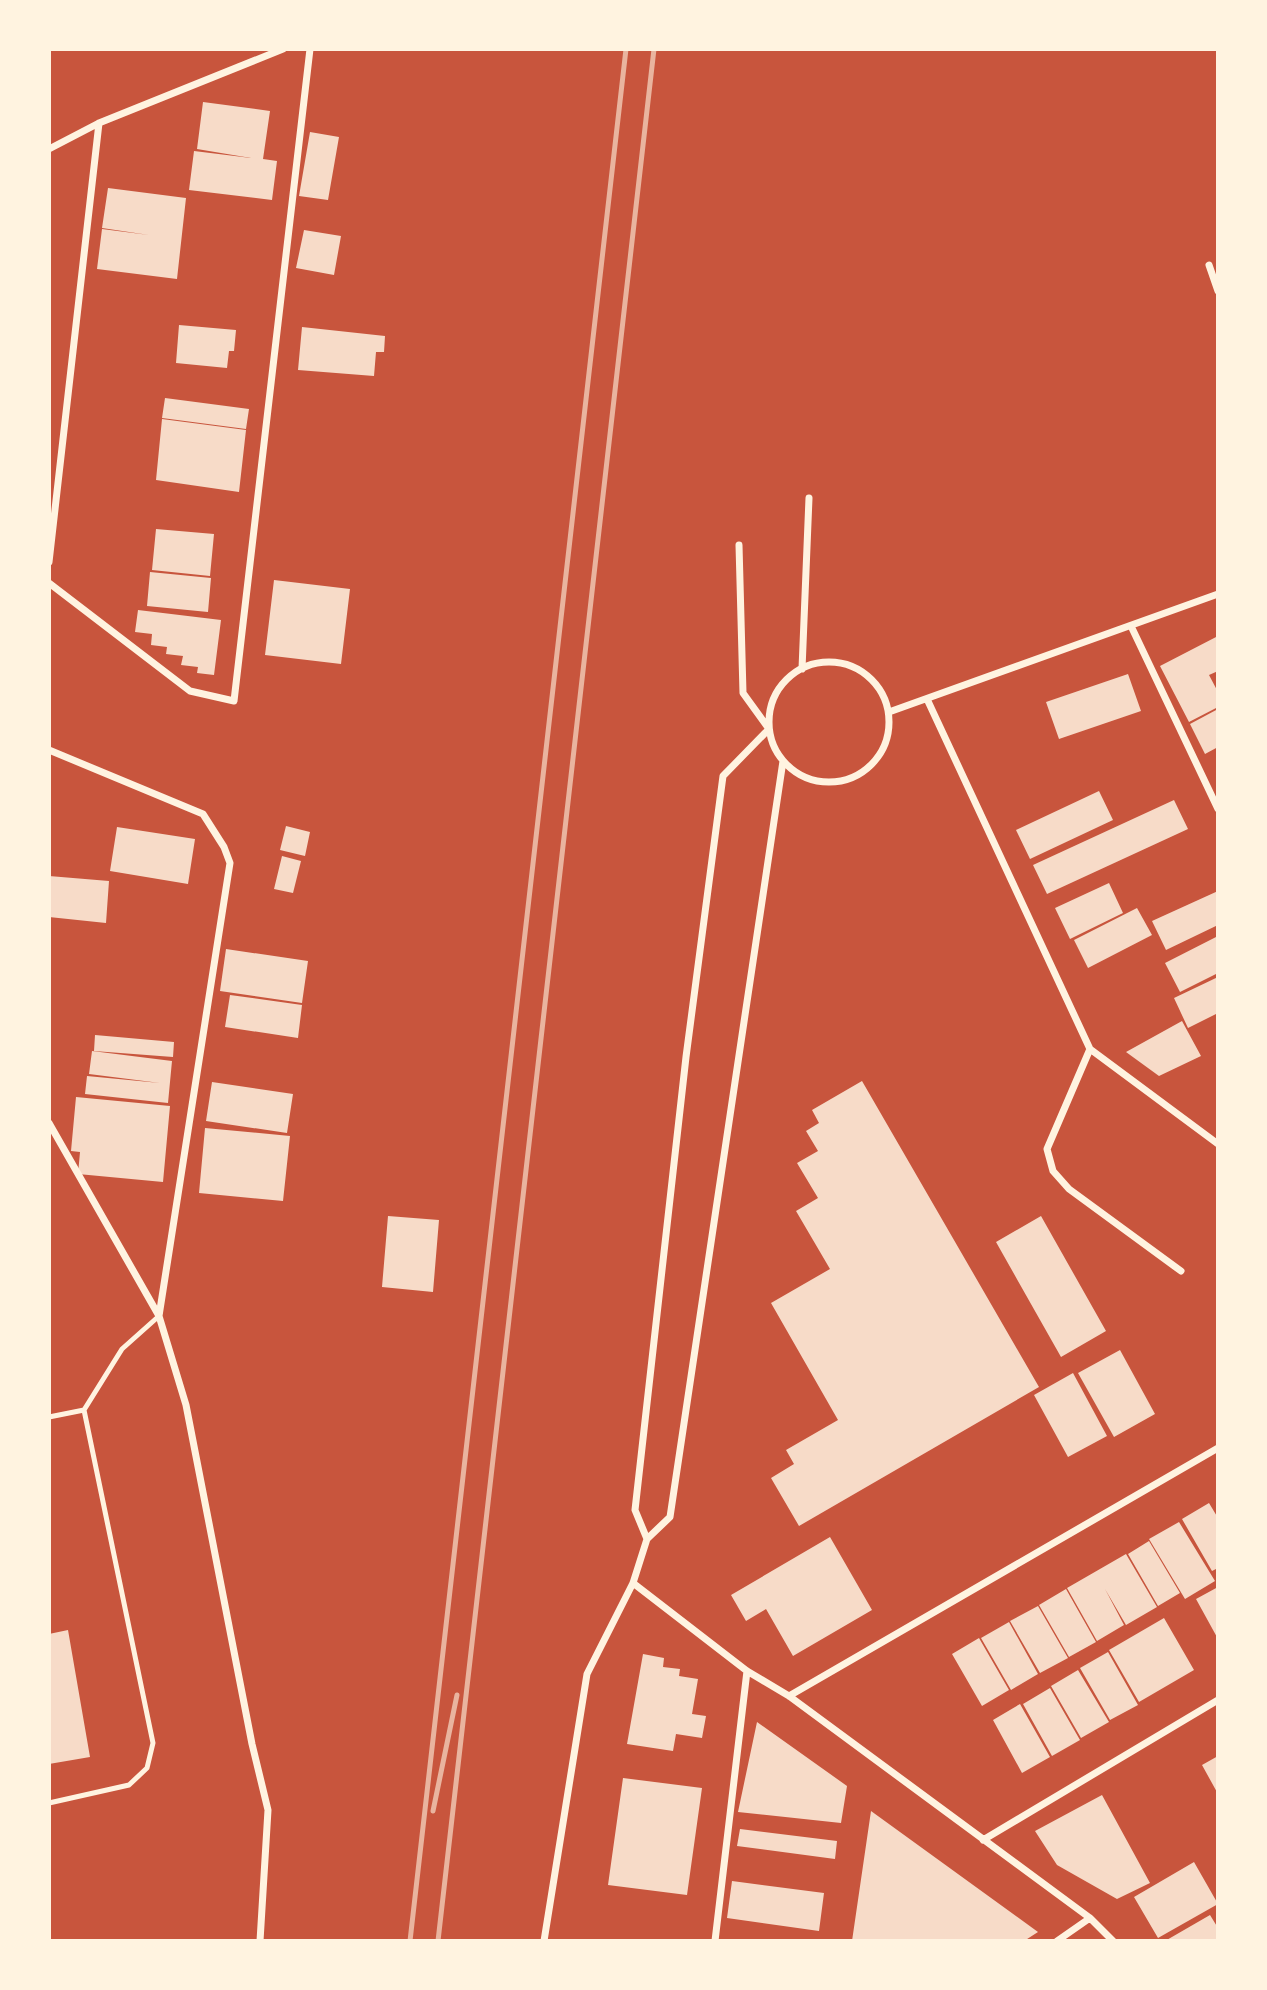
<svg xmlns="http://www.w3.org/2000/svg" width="1267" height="1990" viewBox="0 0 1267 1990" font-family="Rubik,sans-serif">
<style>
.building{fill:#f7dbc8}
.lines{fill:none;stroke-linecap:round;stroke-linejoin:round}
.service{stroke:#fff3e0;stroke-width:5}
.minor{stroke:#fff3e0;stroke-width:7}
.rail{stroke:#e9b49f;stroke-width:5}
</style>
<rect width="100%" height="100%" fill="#c8553d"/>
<path class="building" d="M 203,102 L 270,111 L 263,159 L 277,161 L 272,200 L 189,190 L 194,151 L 251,158 L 197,149 Z
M 310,132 L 339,137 L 328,200 L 299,196 Z
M 108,188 L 186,198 L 177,279 L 97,269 L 102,229 L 149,235 L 102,228 Z
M 304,230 L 341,236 L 334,275 L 296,268 Z
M 179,325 L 236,330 L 234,351 L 229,351 L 227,368 L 176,363 Z
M 302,327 L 385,336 L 384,352 L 376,352 L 374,376 L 298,370 Z
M 165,398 L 249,409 L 246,429 L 162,418 Z
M 162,419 L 246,430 L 239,492 L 156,480 Z
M 156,529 L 214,534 L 210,576 L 152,570 Z
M 150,572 L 211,578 L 208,612 L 147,606 Z
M 274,580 L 350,589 L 341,664 L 265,655 Z
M 138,610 L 221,620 L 214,675 L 197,673 L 198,667 L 181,665 L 183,656 L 166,654 L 167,647 L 151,645 L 152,634 L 135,632 Z
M 1218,636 L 1218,671 L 1209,675 L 1218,692 L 1218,707 L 1189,722 L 1160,666 Z
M 1128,674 L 1141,711 L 1059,739 L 1046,702 Z
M 1218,709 L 1218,747 L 1205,754 L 1190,724 Z
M 1099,791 L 1113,820 L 1030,859 L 1016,830 Z
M 1174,800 L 1188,829 L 1047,894 L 1033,865 Z
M 286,826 L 310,832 L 305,856 L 280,850 Z
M 117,827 L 195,839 L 188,884 L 110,871 Z
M 282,856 L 301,861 L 293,893 L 274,889 Z
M 49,876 L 109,881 L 106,923 L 49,917 Z
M 1109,883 L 1123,913 L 1070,939 L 1055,908 Z
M 1218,891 L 1218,925 L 1166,950 L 1152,921 Z
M 1137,908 L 1152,935 L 1088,968 L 1074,940 Z
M 1218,936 L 1218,973 L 1180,992 L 1165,963 Z
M 226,949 L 308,961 L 302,1003 L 220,991 Z
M 1218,977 L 1218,1013 L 1188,1028 L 1174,998 Z
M 230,995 L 302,1005 L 298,1038 L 225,1027 Z
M 1182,1021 L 1201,1056 L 1159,1076 L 1126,1052 Z
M 95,1035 L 174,1042 L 173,1057 L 94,1051 Z
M 92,1051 L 172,1061 L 168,1103 L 85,1094 L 87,1076 L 160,1083 L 89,1074 Z
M 862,1081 L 1039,1387 L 799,1526 L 771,1478 L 794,1464 L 786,1450 L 838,1420 L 771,1303 L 830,1269 L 796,1211 L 818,1198 L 797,1163 L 818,1151 L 806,1131 L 819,1123 L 812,1110 Z
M 212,1082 L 293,1094 L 287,1133 L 206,1121 Z
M 76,1097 L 170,1106 L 163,1182 L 78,1174 L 80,1152 L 71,1151 Z
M 205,1128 L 290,1136 L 283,1201 L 199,1193 Z
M 388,1216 L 439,1220 L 433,1292 L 382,1287 Z
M 1041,1216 L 1106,1331 L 1061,1357 L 996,1242 Z
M 1120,1350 L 1155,1414 L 1114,1437 L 1078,1373 Z
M 1073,1373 L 1107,1436 L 1068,1457 L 1034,1395 Z
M 1209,1503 L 1218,1518 L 1218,1568 L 1212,1571 L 1182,1519 Z
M 1179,1522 L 1215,1581 L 1185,1599 L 1149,1539 Z
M 830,1537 L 872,1610 L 793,1656 L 766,1609 L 746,1621 L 731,1595 Z
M 1149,1541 L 1180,1593 L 1158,1606 L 1128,1554 Z
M 1126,1554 L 1157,1607 L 1126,1625 L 1105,1589 L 1124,1625 L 1097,1641 L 1067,1588 Z
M 1218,1587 L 1218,1639 L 1196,1599 Z
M 1066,1589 L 1096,1642 L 1069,1657 L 1039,1605 Z
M 1038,1606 L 1068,1658 L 1040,1673 L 1010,1621 Z
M 1164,1618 L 1194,1670 L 1139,1702 L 1109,1650 Z
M 1009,1622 L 1038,1674 L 1011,1690 L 981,1638 Z
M 68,1630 L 90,1757 L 49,1764 L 49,1634 Z
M 979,1638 L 1009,1690 L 982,1706 L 952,1654 Z
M 1108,1652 L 1138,1705 L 1110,1720 L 1080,1668 Z
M 643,1654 L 664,1658 L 663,1667 L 680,1669 L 679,1676 L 698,1679 L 692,1714 L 706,1716 L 702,1738 L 676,1734 L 673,1751 L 627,1744 Z
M 1078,1670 L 1109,1722 L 1081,1738 L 1051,1686 Z
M 1050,1688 L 1080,1740 L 1052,1756 L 1023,1704 Z
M 1020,1704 L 1050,1757 L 1022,1773 L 993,1720 Z
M 757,1722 L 847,1786 L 841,1823 L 738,1812 Z
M 1218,1756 L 1218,1794 L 1202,1765 Z
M 623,1778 L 702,1788 L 687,1895 L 608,1885 Z
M 1102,1795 L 1150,1883 L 1117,1899 L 1057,1865 L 1035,1831 Z
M 871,1811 L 1038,1932 L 1024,1941 L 852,1941 Z
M 740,1829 L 837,1841 L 835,1859 L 737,1846 Z
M 1194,1862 L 1218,1904 L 1158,1938 L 1134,1897 Z
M 732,1881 L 824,1893 L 819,1931 L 727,1918 Z
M 1210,1915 L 1218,1928 L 1218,1941 L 1165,1941 Z"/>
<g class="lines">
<path class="service" d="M 49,1417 L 84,1410 L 122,1349 L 159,1316
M 49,1803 L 129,1785 L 147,1768 L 153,1743 L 84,1410"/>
<path class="minor" d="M 49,149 L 99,123 L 283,49
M 1209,265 L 1218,291
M 49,562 L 99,123
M 49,583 L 190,691 L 234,701 L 310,49
M 1131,626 L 1218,809
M769 722a60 60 0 1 1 120 0a60 60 0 1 1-120 0Z
M 802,669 L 809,498
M 927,699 L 1090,1049 L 1218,1144
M 889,712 L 1218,594
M 49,750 L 203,814 L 224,847 L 230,863 L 159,1316
M 1090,1049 L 1047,1149 L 1053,1171 L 1069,1189 L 1181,1271
M 49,1123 L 159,1316 L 186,1405 L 252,1744 L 268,1810 L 260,1941
M 647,1539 L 635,1510 L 686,1057 L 723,776 L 769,729 L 743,693 L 739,545
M 633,1583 L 747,1671 L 789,1696 L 1090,1918 L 1113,1941
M 789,1696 L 1218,1448
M 983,1840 L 1218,1700
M 544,1941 L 587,1674 L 633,1583 L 647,1539 L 670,1517 L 783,761
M 715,1941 L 747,1671
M 1057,1941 L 1090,1918"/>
<path class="rail" d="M 433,1811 L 457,1695
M 410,1941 L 626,49
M 438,1941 L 654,49"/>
</g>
<rect width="1267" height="1990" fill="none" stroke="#fff3e0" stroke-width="102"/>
</svg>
